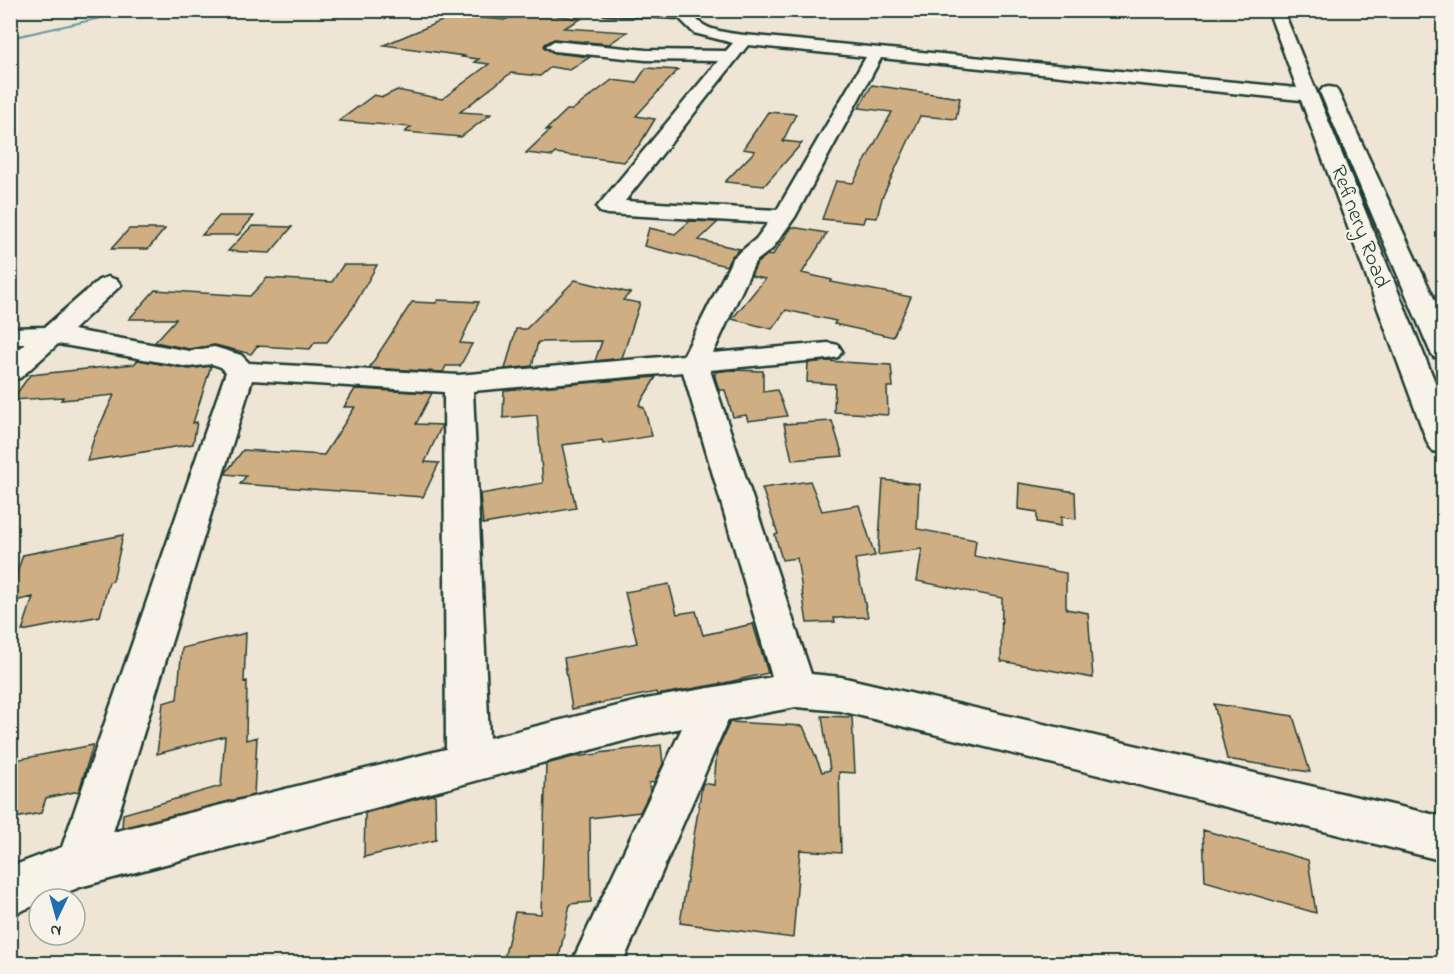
<svg xmlns="http://www.w3.org/2000/svg" width="1454" height="974" viewBox="0 0 1454 974" font-family="'Indie Flower',sans-serif">
<style>
.lines{fill:none;stroke-linecap:round;stroke-linejoin:round}
.stream{fill:#5b929e;fill-rule:evenodd}
.building{fill:#d0ae83;stroke:#1f3d34;stroke-width:1.5}
.minor-casing{stroke:#1f3d34;stroke-width:5}
.minor{fill:#f7f3e8;fill-rule:evenodd}
.labels{text-anchor:middle;dominant-baseline:central;stroke-width:4.5;stroke-linejoin:round;paint-order:stroke}
.far-street-label{font-size:22px;fill:#1f3d34;stroke:#f7f3e8}
</style>
<rect width="100%" height="100%" fill="#efe5d4"/>
<filter id="ink" filterUnits="userSpaceOnUse"><feTurbulence type="fractalNoise" baseFrequency=".0167" numOctaves="2"/><feDisplacementMap in="SourceGraphic" scale="12" xChannelSelector="R" yChannelSelector="G"/><feConvolveMatrix kernelMatrix="1 2 1 2 8 2 1 2 1" color-interpolation-filters="sRGB"/></filter>
<g filter="url(#ink)">
<g class="lines">
<path class="stream" d="M 133,10 L 141,10 L 10,39 L 10,37 Z"/>
</g>
<path class="building" d="M 527,11 L 581,19 L 564,28 L 627,32 L 609,44 L 554,39 L 545,44 L 545,48 L 554,53 L 590,57 L 570,70 L 551,67 L 540,76 L 511,73 L 460,112 L 491,114 L 461,137 L 405,132 L 411,127 L 339,121 L 374,95 L 383,97 L 397,90 L 442,99 L 489,64 L 474,62 L 479,59 L 462,57 L 464,56 L 384,45 L 451,17 L 467,20 L 472,17 L 504,20 Z
M 646,68 L 678,70 L 636,116 L 655,119 L 640,144 L 624,162 L 555,153 L 553,156 L 526,153 L 550,130 L 546,130 L 567,110 L 572,110 L 612,80 L 636,83 Z
M 872,85 L 960,98 L 956,119 L 920,116 L 882,198 L 877,218 L 865,217 L 863,223 L 822,219 L 836,181 L 853,183 L 892,112 L 859,108 Z
M 768,112 L 796,114 L 783,141 L 802,143 L 764,186 L 725,182 L 755,151 L 743,149 Z
M 219,216 L 254,216 L 238,235 L 202,235 Z
M 690,221 L 718,222 L 699,240 L 740,249 L 732,256 L 726,266 L 644,246 L 649,228 L 675,234 Z
M 252,226 L 292,227 L 270,253 L 228,251 Z
M 792,227 L 827,233 L 802,273 L 832,280 L 831,282 L 911,297 L 893,337 L 834,324 L 836,321 L 786,310 L 772,329 L 732,319 L 765,279 L 751,276 L 757,263 L 767,255 L 772,256 Z
M 129,229 L 165,229 L 148,249 L 111,249 Z
M 343,265 L 377,265 L 352,309 L 327,342 L 315,342 L 310,349 L 257,346 L 251,354 L 215,345 L 189,349 L 155,342 L 176,319 L 129,319 L 155,290 L 250,296 L 267,278 L 332,282 Z
M 575,280 L 630,293 L 623,300 L 640,303 L 622,358 L 595,361 L 602,341 L 538,342 L 532,366 L 505,369 L 516,329 L 526,329 Z
M 438,300 L 479,302 L 460,343 L 472,344 L 460,366 L 446,366 L 443,372 L 369,368 L 412,302 L 436,303 Z
M 138,360 L 189,369 L 211,366 L 193,423 L 197,422 L 193,444 L 87,461 L 94,438 L 114,395 L 61,400 L 63,397 L 12,400 L 30,375 L 134,364 Z
M 826,361 L 891,365 L 893,387 L 887,387 L 888,415 L 834,412 L 835,384 L 807,382 L 808,363 Z
M 731,370 L 763,371 L 763,392 L 777,390 L 787,416 L 748,421 L 746,415 L 733,417 L 725,390 L 719,390 L 715,377 L 715,372 Z
M 656,377 L 639,405 L 644,408 L 652,436 L 603,444 L 602,440 L 562,445 L 576,508 L 483,524 L 480,494 L 543,483 L 537,415 L 503,418 L 504,390 Z
M 355,389 L 432,393 L 416,424 L 442,425 L 425,462 L 439,463 L 423,497 L 240,484 L 246,476 L 225,474 L 243,450 L 324,455 L 355,407 L 344,407 Z
M 832,421 L 843,456 L 792,460 L 784,424 Z
M 883,480 L 919,484 L 917,529 L 976,540 L 974,556 L 1066,573 L 1066,609 L 1088,613 L 1093,678 L 1001,661 L 1002,598 L 917,581 L 922,549 L 878,555 Z
M 810,481 L 822,511 L 859,505 L 875,556 L 855,559 L 868,617 L 834,618 L 835,622 L 807,623 L 797,558 L 782,560 L 775,535 L 778,534 L 762,488 Z
M 1019,483 L 1075,492 L 1076,519 L 1061,517 L 1061,526 L 1037,522 L 1037,512 L 1018,509 Z
M 123,535 L 113,581 L 109,582 L 100,616 L 22,631 L 33,597 L 10,602 L 10,593 L 23,555 Z
M 669,584 L 677,614 L 696,611 L 703,635 L 753,624 L 768,673 L 724,683 L 657,695 L 656,692 L 572,709 L 564,658 L 637,643 L 625,592 Z
M 246,633 L 244,682 L 247,681 L 246,740 L 257,737 L 254,795 L 122,828 L 123,814 L 221,786 L 225,736 L 157,754 L 163,703 L 177,699 L 182,648 Z
M 1214,704 L 1293,716 L 1310,772 L 1227,759 Z
M 822,716 L 852,717 L 855,773 L 839,772 L 841,853 L 800,850 L 793,938 L 680,923 L 702,786 L 703,783 L 714,785 L 717,750 L 730,722 L 803,726 L 822,772 L 830,770 Z
M 93,745 L 79,791 L 46,798 L 41,813 L 10,819 L 10,761 Z
M 661,745 L 663,764 L 654,782 L 649,783 L 650,792 L 640,812 L 590,818 L 591,902 L 570,904 L 558,963 L 503,963 L 515,912 L 541,914 L 546,764 L 573,757 L 599,754 L 599,753 Z
M 435,794 L 436,840 L 364,857 L 365,813 Z
M 1203,830 L 1308,860 L 1316,913 L 1205,881 Z"/>
<g class="lines">
<g class="minor-casing">
<path id="minor" d="M 598,10 L 690,10 C 700,31 723,32 744,35 L 1297,88 L 1268,10 L 1283,10 L 1444,404 L 1444,454 L 1433,451 L 1428,444 L 1301,100 L 881,58 L 795,217 L 772,249 L 755,262 L 713,353 L 828,343 L 838,345 L 842,351 L 838,357 L 828,359 L 710,370 L 811,674 L 841,677 L 1444,817 L 1444,861 L 841,711 L 796,707 L 728,720 L 622,964 L 571,964 L 682,728 L 646,735 L 80,887 L 50,899 L 39,899 L 39,904 L 10,915 L 10,867 L 62,847 L 226,372 L 221,367 L 212,364 L 189,367 L 58,344 L 20,378 L 10,380 L 10,357 L 25,344 L 10,344 L 10,328 L 45,327 L 99,280 L 108,277 L 117,280 L 121,285 L 73,330 L 189,351 L 214,347 L 241,355 L 249,363 L 458,375 L 684,355 L 733,258 L 756,239 L 768,223 L 608,214 L 600,212 L 597,207 L 718,61 L 646,60 L 554,51 L 546,46 L 554,41 L 646,50 L 726,51 L 733,43 L 694,33 L 679,18 L 605,14 ZM 748,45 L 866,57 L 777,210 L 625,201 ZM 683,372 L 772,677 L 646,699 L 489,738 L 473,391 ZM 252,380 L 444,392 L 446,749 L 113,832 Z
M 1329,87 L 1335,88 L 1338,92 L 1444,320 L 1444,359 L 1434,357 L 1430,351 L 1320,92 L 1323,88 Z"/>
</g>
<use href="#minor" class="minor"/>
</g>
</g>
<g class="labels">
<g class="far-street-label">
<text transform="translate(1359 227) rotate(69)">Refinery Road</text>
</g>
</g>
<rect width="1454" height="974" fill="none" stroke="#f7f3e8" stroke-width="36"/>
<rect x="18" y="18" width="1418" height="938" fill="none" stroke="#1f3d34" stroke-width="2" filter="url(#ink)"/>
<g transform="translate(57 917) rotate(185)"><circle r="28" fill="#f7f3e8" stroke="#a1aaa0" stroke-width="1.5"/>
<path d="M0-4.5L10 22L0 15L-10 22Z" fill="#1f6fb2"/>
<text y="-9" font-size="16" font-weight="bold" text-anchor="middle" fill="#1f3d34">N</text>
</g>
</svg>
